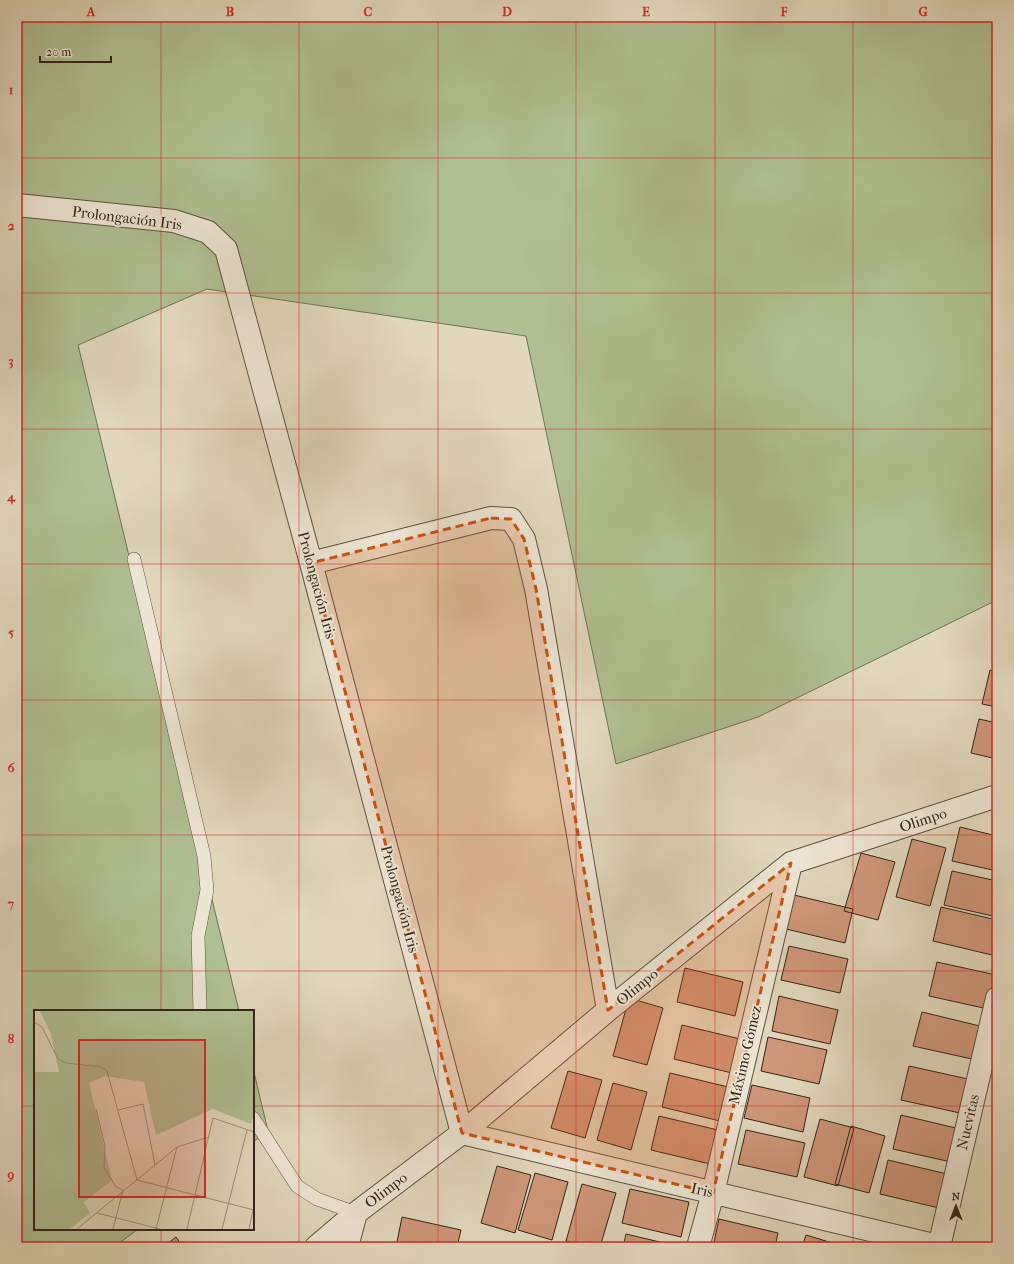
<svg xmlns="http://www.w3.org/2000/svg" width="1014" height="1264" viewBox="0 0 1014 1264" font-family="'IM FELL French Canon',serif">
<style>
.green{fill:#afbf93;stroke:#717256}
.building{fill:#cf9779;stroke:#332519}
.lines{fill:none;stroke-linecap:round;stroke-linejoin:round}
.lane-casing{stroke:#5e5242;stroke-width:14}
.street-casing{stroke:#5e5242;stroke-width:24}
.lane{stroke:#ece5d3;stroke-width:13}
.street{stroke:#ece5d3;stroke-width:22}
.marked{fill:#cd510e;fill-opacity:0.2;stroke:#cd510e;stroke-width:3;stroke-dasharray:8 5;stroke-linejoin:round}
.grid{fill:none;stroke:#d62828;stroke-width:1;stroke-opacity:0.55}
.labels{text-anchor:middle;dominant-baseline:central;stroke-width:4;stroke-linejoin:round;paint-order:stroke}
.street-label{font-size:15px;fill:#332519;stroke:#ece5d3}
.inset-road{fill:none;stroke:#9b907b;stroke-width:1}
.view{fill:#d62828;fill-opacity:0.15;stroke:#d62828;stroke-width:2}
.inset-edge{fill:none;stroke:#332519;stroke-width:2}
.neatline{fill:none;stroke:#d62828;stroke-width:1.5}
.grid-label{font-size:13px;text-anchor:middle;font-weight:bold;fill:#d62828}
</style>
<rect width="100%" height="100%" fill="#e1d7bc"/>
<filter id="stains"><feTurbulence type="fractalNoise" baseFrequency=".005" numOctaves="4"/><feColorMatrix values="0 0 0 0 .2 0 0 0 0 .09 0 0 0 0 .02 0 0 0 .5 -.17"/></filter>
<radialGradient id="worn" r=".72"><stop offset=".6" stop-color="#630" stop-opacity="0"/><stop offset="1" stop-color="#630" stop-opacity=".3"/></radialGradient>
<path class="green" d="M 17,17 L 997,17 L 997,600 L 758,717 L 616,764 L 526,336 L 207,289 L 78,345 L 239,1011 L 35,1011 L 35,1229 L 138,1229 L 114,1247 L 17,1247 Z
M 253,1068 L 268,1131 L 253,1142 Z"/>
<path class="building" d="M 997,635 L 997,658 L 992,657 Z
M 990,670 L 997,672 L 997,707 L 982,704 Z
M 979,719 L 997,723 L 997,759 L 971,753 Z
M 960,827 L 997,836 L 997,871 L 952,861 Z
M 912,839 L 946,848 L 930,906 L 896,897 Z
M 861,853 L 895,862 L 878,920 L 844,911 Z
M 952,871 L 997,881 L 997,917 L 944,905 Z
M 794,895 L 853,909 L 845,943 L 786,929 Z
M 941,907 L 997,920 L 997,934 L 992,955 L 933,941 Z
M 789,946 L 848,959 L 840,993 L 781,980 Z
M 937,962 L 996,975 L 988,1009 L 929,996 Z
M 685,968 L 743,982 L 735,1016 L 677,1002 Z
M 779,996 L 838,1010 L 830,1044 L 772,1031 Z
M 629,998 L 663,1008 L 647,1065 L 613,1056 Z
M 922,1012 L 980,1026 L 972,1059 L 913,1046 Z
M 682,1025 L 740,1039 L 732,1073 L 674,1059 Z
M 768,1037 L 827,1050 L 819,1084 L 761,1071 Z
M 909,1066 L 968,1079 L 960,1113 L 901,1100 Z
M 568,1071 L 602,1080 L 585,1138 L 551,1128 Z
M 670,1073 L 728,1087 L 720,1121 L 662,1107 Z
M 613,1083 L 647,1092 L 631,1150 L 597,1140 Z
M 752,1085 L 810,1098 L 803,1132 L 744,1118 Z
M 901,1115 L 960,1129 L 951,1162 L 893,1149 Z
M 659,1116 L 718,1130 L 710,1164 L 651,1150 Z
M 820,1119 L 854,1128 L 838,1186 L 804,1177 Z
M 851,1126 L 885,1136 L 869,1193 L 835,1184 Z
M 746,1130 L 805,1143 L 797,1177 L 738,1164 Z
M 888,1160 L 947,1174 L 939,1208 L 880,1194 Z
M 497,1166 L 531,1175 L 515,1233 L 481,1223 Z
M 535,1173 L 568,1182 L 552,1240 L 518,1230 Z
M 997,1178 L 997,1192 L 994,1191 Z
M 582,1184 L 616,1193 L 600,1247 L 586,1247 L 566,1241 Z
M 630,1189 L 689,1202 L 681,1237 L 622,1223 Z
M 402,1217 L 461,1230 L 457,1247 L 396,1247 Z
M 719,1219 L 778,1233 L 775,1247 L 713,1247 Z
M 626,1234 L 681,1247 L 623,1247 Z
M 806,1235 L 839,1245 L 839,1247 L 802,1247 Z
M 176,1237 L 183,1247 L 163,1247 Z"/>
<g class="lines">
<g class="lane-casing">
<path id="lane" d="M 134,559 L 204,856 L 207,890 L 198,936 L 200,1011
M 253,1118 L 297,1186 L 317,1199 L 356,1213"/>
</g>
<g class="street-casing">
<path id="street" d="M 17,205 L 174,221 L 208,232 L 226,249 L 311,563 L 462,1133 L 942,1247
M 311,563 L 491,518 L 511,519 L 524,539 L 536,589 L 608,1010
M 316,1247 L 356,1213 L 462,1133 L 608,1010 L 791,863 L 997,796
M 347,1247 L 356,1213
M 698,1247 L 713,1193 L 791,863
M 939,1247 L 997,998"/>
</g>
<use href="#lane" class="lane"/>
<use href="#street" class="street"/>
</g>
<path class="marked" d="M 491,518 L 511,519 L 524,539 L 536,589 L 608,1010 L 791,863 L 713,1193 L 462,1133 L 311,563 Z"/>
<path class="grid" d="M 161,17 L 161,1011M 299,17 L 299,1247M 438,17 L 438,1247M 576,17 L 576,1247M 715,17 L 715,1247M 853,17 L 853,1247M 17,158 L 997,158M 17,293 L 997,293M 17,429 L 997,429M 17,564 L 997,564M 17,700 L 997,700M 17,835 L 997,835M 17,971 L 997,971M 17,1106 L 35,1106M 253,1106 L 997,1106M 161,1229 L 161,1247"/>
<g class="labels">
<g class="street-label">
<text transform="translate(127 218) rotate(7)">Prolongación Iris</text>
<text transform="translate(317 585) rotate(75)">Prolongación Iris</text>
<text transform="translate(923 820) rotate(-18)">Olimpo</text>
<text transform="translate(400 899) rotate(75)">Prolongación Iris</text>
<text transform="translate(637 987) rotate(-39)">Olimpo</text>
<text transform="translate(745 1055) rotate(-77)">Máximo Gómez</text>
<text transform="translate(968 1122) rotate(-77)">Nuevitas</text>
<text transform="translate(386 1190) rotate(-37)">Olimpo</text>
<text transform="translate(702 1190) rotate(13)">Iris</text>
</g>
</g>
<g transform="translate(34 1010)">
<rect width="220" height="220" fill="#e1d7bc"/>
<path d="M 6,1 L 220,1 L 220,104 L 217,114 L 179,99 L 122,125 L 110,72 L 71,66 L 55,73 L 78,170 L 50,192 L 56,203 L 36,219 L 0,219 L 0,62 L 25,62 L 17,24 Z" fill="#afbf93"/>
<path class="inset-road" d="M 0,12 L 8,17 L 24,49 L 32,53 L 67,57 L 73,61 L 103,170 L 220,200M 62,99 L 71,136 L 70,158 L 82,177 L 89,180 L 79,219M 84,100 L 109,94 L 121,155M 63,203 L 126,219M 43,219 L 143,137 L 175,127M 122,219 L 143,137M 153,219 L 179,108 L 220,122M 188,219 L 213,120M 215,219 L 220,196"/>
<path class="view" d="M 45,30 L 171,30 L 171,187 L 45,187 Z"/>
<rect width="220" height="220" class="inset-edge"/>
</g>
<rect width="1014" height="1264" fill="none" stroke="#e1d7bc" stroke-width="44"/>
<g transform="translate(956 1206)" stroke="#ece5d3" stroke-width="3" paint-order="stroke">
<path d="M0-3L7 15L0 10L-7 15Z" fill="#332519"/>
<text y="-6" font-size="11" font-weight="bold" text-anchor="middle" fill="#332519">N</text>
</g>
<path d="M40 56v6h71v-6" fill="none" stroke="#332519" stroke-width="2"/>
<text x="46" y="56" font-size="12" fill="#332519" stroke="#ece5d3" stroke-width="3" paint-order="stroke">20 m</text>
<rect x="22" y="22" width="970" height="1220" class="neatline"/>
<g class="grid-label">
<text x="91" y="16">A</text>
<text x="230" y="16">B</text>
<text x="368" y="16">C</text>
<text x="507" y="16">D</text>
<text x="646" y="16">E</text>
<text x="784" y="16">F</text>
<text x="923" y="16">G</text>
<text x="11" y="94">1</text>
<text x="11" y="230">2</text>
<text x="11" y="365">3</text>
<text x="11" y="501">4</text>
<text x="11" y="637">5</text>
<text x="11" y="772">6</text>
<text x="11" y="908">7</text>
<text x="11" y="1043">8</text>
<text x="11" y="1179">9</text>
</g>
<rect width="100%" height="100%" filter="url(#stains)"/>
<rect width="100%" height="100%" fill="url(#worn)"/>
</svg>
